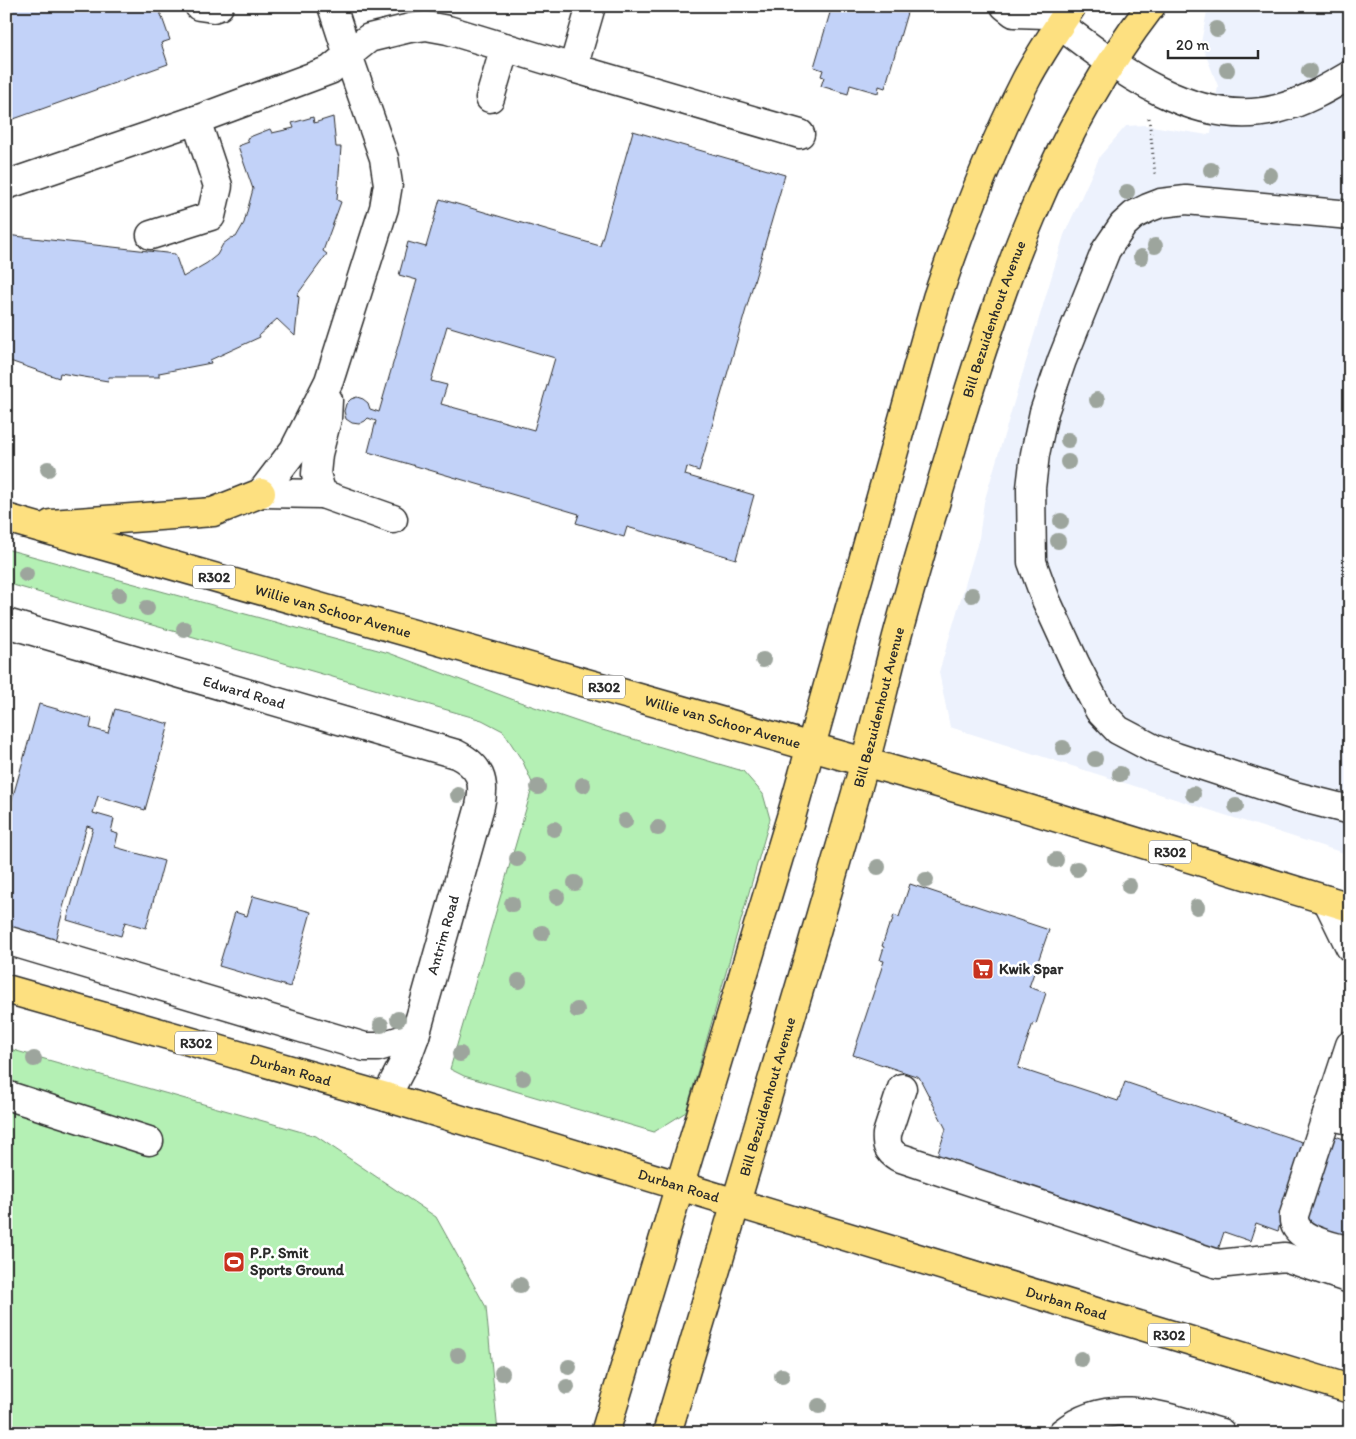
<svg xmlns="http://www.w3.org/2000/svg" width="1356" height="1439" viewBox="0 0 1356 1439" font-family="Itim,sans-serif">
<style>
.built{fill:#edf2fd}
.green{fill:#b4f0b4;stroke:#708e70}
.building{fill:#c2d2f8;stroke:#2b2b2b;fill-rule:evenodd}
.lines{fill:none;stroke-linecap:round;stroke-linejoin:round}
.minor-casing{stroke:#2b2b2b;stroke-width:31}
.major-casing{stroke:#2b2b2b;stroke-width:31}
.path{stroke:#2b2b2b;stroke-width:3;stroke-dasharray:1 4;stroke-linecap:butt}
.minor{stroke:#fff;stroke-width:28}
.major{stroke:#fde080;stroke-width:28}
.tree{fill:#9da59d}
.labels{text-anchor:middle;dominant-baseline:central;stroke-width:5;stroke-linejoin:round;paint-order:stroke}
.shield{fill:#fff;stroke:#6b6b6b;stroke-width:1}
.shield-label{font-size:14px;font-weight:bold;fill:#2b2b2b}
.street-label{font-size:15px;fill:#2b2b2b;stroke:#fff}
.poi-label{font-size:15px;font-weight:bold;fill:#2b2b2b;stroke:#fff;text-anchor:start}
</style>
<rect width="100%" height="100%" fill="#fff"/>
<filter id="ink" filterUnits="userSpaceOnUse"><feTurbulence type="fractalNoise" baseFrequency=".02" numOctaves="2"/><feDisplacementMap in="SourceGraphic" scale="10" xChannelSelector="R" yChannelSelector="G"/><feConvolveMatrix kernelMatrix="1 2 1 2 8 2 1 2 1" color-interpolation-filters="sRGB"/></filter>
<g filter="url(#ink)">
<path class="built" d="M 1208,6 L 1350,6 L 1350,855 L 950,727 L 939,672 L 979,538 L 984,502 L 1064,235 L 1100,156 L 1126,126 L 1145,125 L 1208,135 L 1209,133 L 1211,133 L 1218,86 L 1201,43 Z"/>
<path class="green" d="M 6,549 L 389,653 L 514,700 L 599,729 L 743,771 L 763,794 L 770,819 L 686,1112 L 654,1132 L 464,1076 L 450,1069 L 533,785 L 523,762 L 503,731 L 482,720 L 6,583 Z
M 6,1048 L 316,1136 L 436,1217 L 486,1307 L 498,1433 L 6,1433 Z"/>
<path class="building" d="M 6,6 L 158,6 L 170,40 L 161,43 L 168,64 L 11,120 L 6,105 Z
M 832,6 L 909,6 L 885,88 L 879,86 L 878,93 L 850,85 L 848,94 L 821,86 L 824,77 L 821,76 L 823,70 L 814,67 Z
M 313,117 L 314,123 L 333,117 L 336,147 L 341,147 L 337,200 L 341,202 L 323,251 L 327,254 L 297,295 L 299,297 L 295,336 L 277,319 L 259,335 L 260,337 L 210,360 L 211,363 L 159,373 L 159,377 L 109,377 L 108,381 L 60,373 L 59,378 L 10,361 L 9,365 L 6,364 L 6,235 L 175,254 L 183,277 L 207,263 L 217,255 L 223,244 L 231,238 L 236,237 L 244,223 L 253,189 L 238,146 L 249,142 L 247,138 L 270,129 L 272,133 L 294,128 L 292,123 Z
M 633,131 L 785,175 L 699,471 L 687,467 L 685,475 L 754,495 L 736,559 L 627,527 L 624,537 L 576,523 L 579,514 L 368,452 L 376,421 L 368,418 L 365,421 L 359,424 L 352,423 L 346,419 L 344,411 L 346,404 L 351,399 L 357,397 L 363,399 L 368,403 L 370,409 L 379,412 L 417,280 L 399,275 L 408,242 L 426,247 L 440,199 L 600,246 ZM 447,326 L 555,358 L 534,430 L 441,404 L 447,385 L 431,381 Z
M 39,704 L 92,719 L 90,728 L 108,733 L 115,709 L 169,724 L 145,810 L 98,796 L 93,813 L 114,819 L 111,832 L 118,834 L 115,847 L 164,861 L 146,928 L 125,922 L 121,936 L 67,920 L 93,828 L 87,826 L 62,911 L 63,911 L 55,941 L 6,927 L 6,821 Z
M 910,884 L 1049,930 L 1029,987 L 1046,993 L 1036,1024 L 1033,1023 L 1018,1068 L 1118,1101 L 1125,1082 L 1305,1143 L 1278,1231 L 1256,1223 L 1250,1241 L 1224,1232 L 1218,1250 L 937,1156 L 946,1129 L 919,1077 L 853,1055 L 884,961 L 880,960 L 884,947 L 882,946 L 889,925 L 891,925 L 894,915 L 899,917 Z
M 253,896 L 311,912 L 290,987 L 219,966 L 235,912 L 247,916 Z
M 1326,1133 L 1350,1141 L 1350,1245 L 1310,1232 L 1299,1211 Z"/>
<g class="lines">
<g class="minor-casing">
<g id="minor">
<path d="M 199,6 L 213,8 L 219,6"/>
<path d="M 1005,6 L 1014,13 L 1046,14"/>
<path d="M 1045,6 L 1046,14 C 1110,63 1192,131 1277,109 C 1304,102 1326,89 1350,75"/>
<path d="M 573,68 L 800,134"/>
<path d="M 490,98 L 505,47"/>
<path d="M 6,185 L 196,120 L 330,70 L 348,55 L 332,6"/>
<path d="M 1350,215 L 1186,200 L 1161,203 L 1148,208 L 1134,215 L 1123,225 L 1106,250 L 1062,360 L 1044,412 L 1035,454 L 1031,488 L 1032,562 L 1046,600 L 1075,663 L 1099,710 L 1118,730 L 1154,749 L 1176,757 L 1295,796 L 1350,810"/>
<path d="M 151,235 L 211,216 L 218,186 L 196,120"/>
<path d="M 328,400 L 327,419 L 318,454 L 316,474 L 322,494 L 393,519"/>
<path d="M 261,493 L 294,450 L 329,381 L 384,208 L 388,184 L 384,158 L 348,55 L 369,38 L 410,28 L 426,26 L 448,30 L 573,68 L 591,6"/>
<path d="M 261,493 L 322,494"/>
<path id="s1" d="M 6,623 L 456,754 C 480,766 486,781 480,806 L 415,1036 L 408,1055 L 386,1097"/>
<path d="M 1327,900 L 1350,947"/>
<path d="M 6,940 L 365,1047 L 378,1047 L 415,1036"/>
<path d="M 1350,1045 L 1294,1215 C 1291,1240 1331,1245 1350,1251"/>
<path d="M 902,1088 L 887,1134 C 886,1145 888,1151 898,1157 L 1218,1264 L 1285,1257 L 1350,1279"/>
<path d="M 6,1095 L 149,1141"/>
<path d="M 1327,1115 L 1350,1120"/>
<path d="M 1062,1433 C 1111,1393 1168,1418 1221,1433"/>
</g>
</g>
<g class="major-casing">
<g id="major">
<path id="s2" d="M 6,518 L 1012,804 L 1350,907"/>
<path d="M 51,524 L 213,512 L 261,493"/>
<path id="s3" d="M 6,989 L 386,1097 L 1350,1389"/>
<path d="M 605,1433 L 791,817 L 937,298 C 962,224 990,150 1026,80 C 1039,55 1056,30 1072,6"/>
<path id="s4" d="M 667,1433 C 714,1277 760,1122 806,966 C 826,898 846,830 865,762 C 878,715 888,668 901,622 C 917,563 935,505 952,447 C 998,291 1051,136 1151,6"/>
</g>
</g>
<path class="path" d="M 1149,118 L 1155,174"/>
<use href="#minor" class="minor"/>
<use href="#major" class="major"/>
</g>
<g class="tree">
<circle cx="1217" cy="29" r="8"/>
<circle cx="1227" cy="70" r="8"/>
<circle cx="1309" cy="71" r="8"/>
<circle cx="1211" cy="170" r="8"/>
<circle cx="1270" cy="175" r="8"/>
<circle cx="1127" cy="192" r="8"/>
<circle cx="1155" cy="246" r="8"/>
<circle cx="1141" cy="257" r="8"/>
<circle cx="1097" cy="400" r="8"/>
<circle cx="1068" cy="440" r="8"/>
<circle cx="1068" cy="462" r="8"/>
<circle cx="48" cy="469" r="8"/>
<circle cx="1061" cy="521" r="8"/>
<circle cx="1058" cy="541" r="8"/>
<circle cx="26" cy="574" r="8"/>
<circle cx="119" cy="595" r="8"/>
<circle cx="972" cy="595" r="8"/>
<circle cx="147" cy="608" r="8"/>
<circle cx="184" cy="629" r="8"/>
<circle cx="763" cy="660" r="8"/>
<circle cx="1063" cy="748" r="8"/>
<circle cx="1095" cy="759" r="8"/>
<circle cx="1120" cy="774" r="8"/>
<circle cx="583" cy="785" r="8"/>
<circle cx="538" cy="787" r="8"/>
<circle cx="1193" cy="794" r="8"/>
<circle cx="458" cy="795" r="8"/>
<circle cx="1236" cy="806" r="8"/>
<circle cx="625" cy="821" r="8"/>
<circle cx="658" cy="828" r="8"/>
<circle cx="554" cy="829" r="8"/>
<circle cx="517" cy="859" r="8"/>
<circle cx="1056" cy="860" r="8"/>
<circle cx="878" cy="867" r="8"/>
<circle cx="1077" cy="869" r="8"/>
<circle cx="926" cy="880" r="8"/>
<circle cx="575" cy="883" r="8"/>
<circle cx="1129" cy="886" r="8"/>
<circle cx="557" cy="897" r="8"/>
<circle cx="512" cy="904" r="8"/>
<circle cx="1197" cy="907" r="8"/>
<circle cx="542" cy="933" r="8"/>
<circle cx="519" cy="981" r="8"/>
<circle cx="577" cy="1010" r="8"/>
<circle cx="398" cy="1019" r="8"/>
<circle cx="381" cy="1025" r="8"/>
<circle cx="460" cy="1054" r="8"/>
<circle cx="34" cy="1059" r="8"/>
<circle cx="523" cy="1078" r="8"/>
<circle cx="520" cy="1285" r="8"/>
<circle cx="458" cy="1355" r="8"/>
<circle cx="1081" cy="1359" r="8"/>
<circle cx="569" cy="1367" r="8"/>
<circle cx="502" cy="1373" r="8"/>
<circle cx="782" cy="1376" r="8"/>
<circle cx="567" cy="1387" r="8"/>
<circle cx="819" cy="1406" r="8"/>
</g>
</g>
<defs>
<g id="supermarket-square" transform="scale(1.125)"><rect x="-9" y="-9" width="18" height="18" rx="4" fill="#c8321e" stroke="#fff"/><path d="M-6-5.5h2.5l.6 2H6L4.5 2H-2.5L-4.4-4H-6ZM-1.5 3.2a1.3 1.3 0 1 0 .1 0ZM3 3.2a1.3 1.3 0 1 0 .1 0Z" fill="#fff"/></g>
<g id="stadium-square" transform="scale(1.125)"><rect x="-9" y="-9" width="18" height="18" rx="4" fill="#c8321e" stroke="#fff"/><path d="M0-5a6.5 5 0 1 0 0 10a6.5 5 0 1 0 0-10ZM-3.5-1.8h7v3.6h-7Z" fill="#fff"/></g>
</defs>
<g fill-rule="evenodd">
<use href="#supermarket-square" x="983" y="969"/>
<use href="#stadium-square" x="234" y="1262"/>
</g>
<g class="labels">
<g class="shield">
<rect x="193" y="565.5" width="42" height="23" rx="4"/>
<rect x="583" y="675.5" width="42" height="23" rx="4"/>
<rect x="1149" y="840.5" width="42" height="23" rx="4"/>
<rect x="175" y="1031.5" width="42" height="23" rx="4"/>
<rect x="1148" y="1323.5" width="42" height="23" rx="4"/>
</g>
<g class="shield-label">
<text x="214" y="577">R302</text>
<text x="604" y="687">R302</text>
<text x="1170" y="852">R302</text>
<text x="196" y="1043">R302</text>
<text x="1169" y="1335">R302</text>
</g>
<g class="street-label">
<text stroke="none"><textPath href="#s4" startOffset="1161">Bill Bezuidenhout Avenue</textPath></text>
<text stroke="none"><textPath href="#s2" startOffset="340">Willie van Schoor Avenue</textPath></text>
<text stroke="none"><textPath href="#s1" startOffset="248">Edward Road</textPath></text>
<text stroke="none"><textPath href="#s4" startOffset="756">Bill Bezuidenhout Avenue</textPath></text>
<text stroke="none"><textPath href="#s2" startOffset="745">Willie van Schoor Avenue</textPath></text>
<text transform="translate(443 935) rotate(-74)">Antrim Road</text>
<text stroke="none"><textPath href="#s3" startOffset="296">Durban Road</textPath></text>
<text stroke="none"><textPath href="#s4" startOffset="351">Bill Bezuidenhout Avenue</textPath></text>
<text stroke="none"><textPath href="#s3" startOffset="701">Durban Road</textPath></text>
<text stroke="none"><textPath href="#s3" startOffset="1106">Durban Road</textPath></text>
</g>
<g class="poi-label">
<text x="999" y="969">Kwik Spar</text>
<text x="250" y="1253">P.P. Smit<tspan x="250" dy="17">Sports Ground</tspan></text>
</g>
</g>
<rect width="1356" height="1439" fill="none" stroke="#fff" stroke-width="25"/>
<rect x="12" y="12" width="1331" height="1414" fill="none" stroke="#2b2b2b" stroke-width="2" filter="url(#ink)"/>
<path d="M1168 50v8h90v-8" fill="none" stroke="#2b2b2b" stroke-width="2.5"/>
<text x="1176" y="50" font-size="15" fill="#2b2b2b" stroke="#ffffff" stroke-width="4" paint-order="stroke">20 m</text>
</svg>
